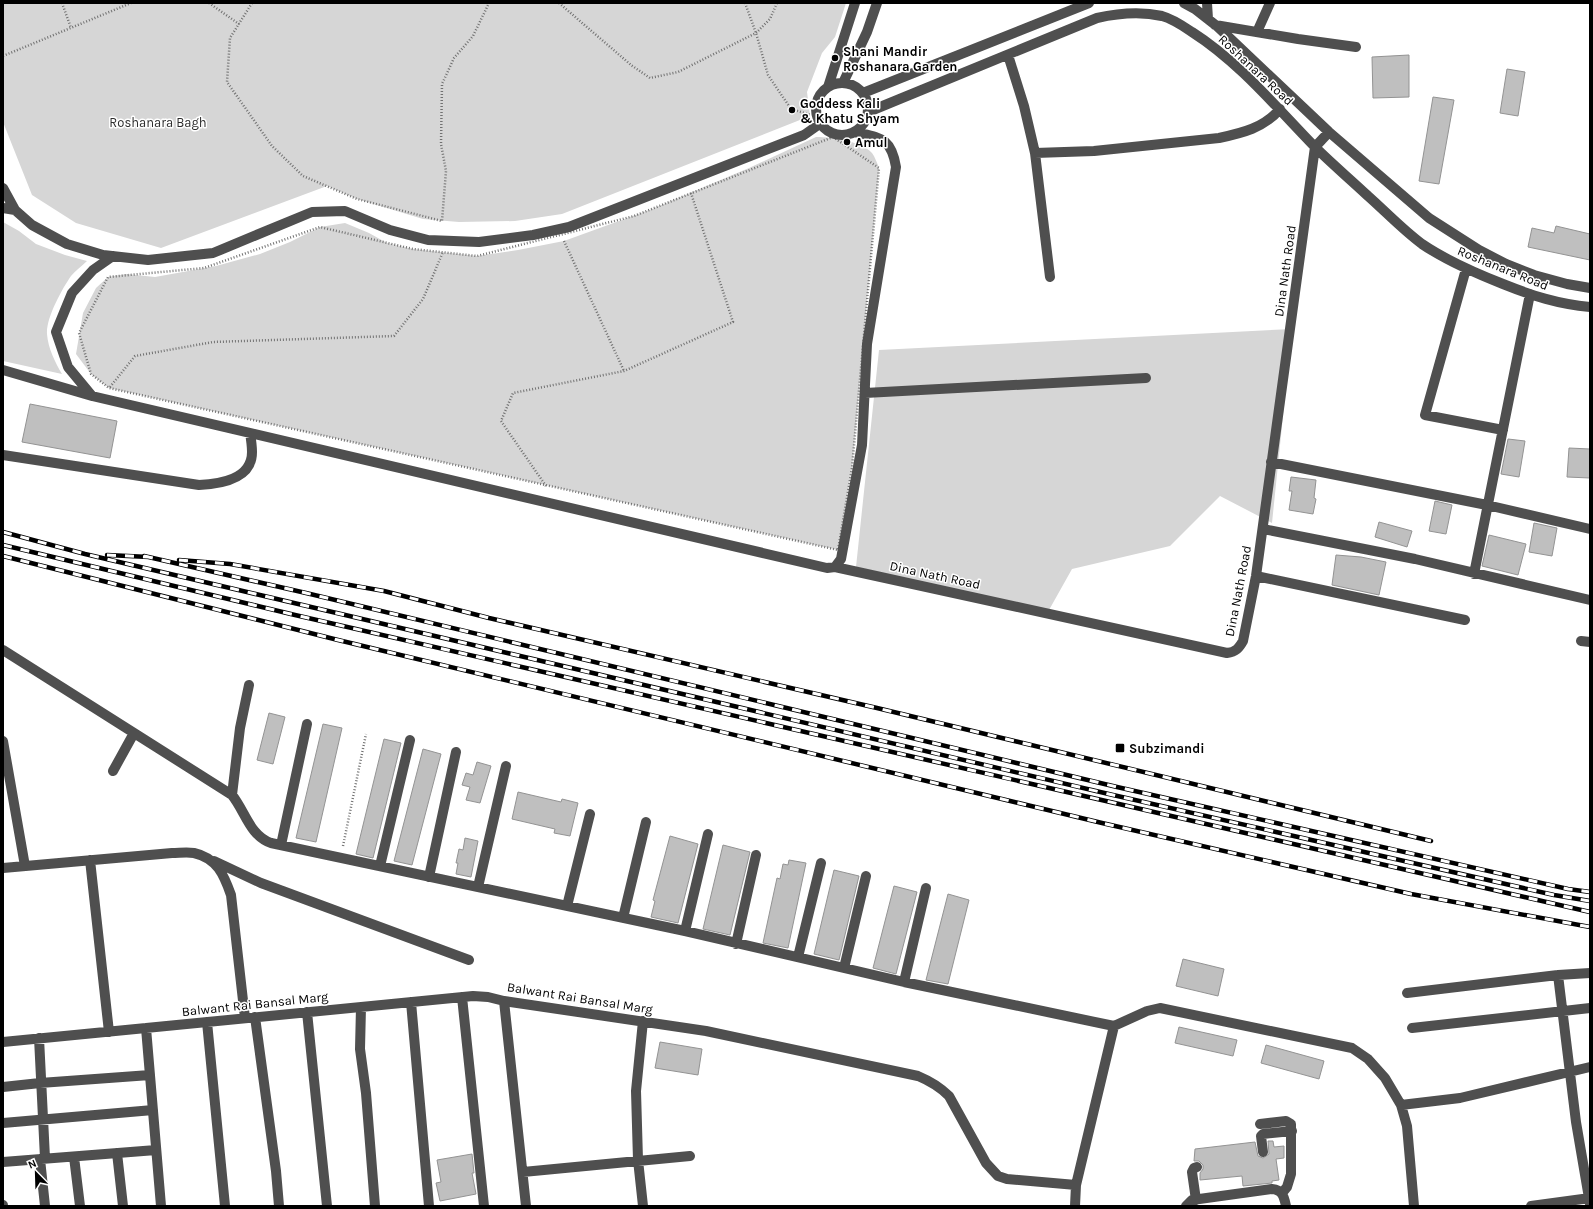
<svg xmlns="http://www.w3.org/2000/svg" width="1593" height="1209" viewBox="0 0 1593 1209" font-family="Karla,sans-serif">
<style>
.green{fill:#d6d6d6}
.building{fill:#bfbfbf;stroke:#939393}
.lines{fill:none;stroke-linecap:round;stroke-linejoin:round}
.path{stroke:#717171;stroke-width:2.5;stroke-dasharray:1 2;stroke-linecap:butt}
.minor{stroke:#4f4f4f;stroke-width:10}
.rail-casing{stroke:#000;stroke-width:4.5}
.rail{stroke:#fff;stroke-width:3;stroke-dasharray:9;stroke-linecap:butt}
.poi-dot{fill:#000;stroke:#fff;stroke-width:1.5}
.labels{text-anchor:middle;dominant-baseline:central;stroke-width:3;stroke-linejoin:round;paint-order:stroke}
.poi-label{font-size:13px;font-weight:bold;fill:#000;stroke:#fff;text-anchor:start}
.street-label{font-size:13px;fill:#000;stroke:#fff}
.park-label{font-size:13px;fill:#2d2d2d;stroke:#fff}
</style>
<rect width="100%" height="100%" fill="#fff"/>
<path class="green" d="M 3,3 L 846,3 L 835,37 L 822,53 L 807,92 L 810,116 L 562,214 L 515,221 L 459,222 L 423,219 L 357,199 L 327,186 L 161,248 L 76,223 L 32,195 L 3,122 Z
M 816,137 C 832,137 861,141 872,153 C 875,157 877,163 879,168 L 852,468 L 838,550 L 109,388 L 91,374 L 76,354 L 83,313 L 96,288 L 108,277 L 126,274 L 155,277 L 216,266 L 260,254 L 290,242 L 320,227 L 345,223 L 369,233 L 387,243 L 413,249 L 477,256 L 518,250 L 564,241 L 652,209 L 749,168 Z
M 3,222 L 19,231 L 36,244 L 65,255 L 87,261 C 82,266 75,271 71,276 C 62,289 46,318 47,334 C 48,348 55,362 62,374 L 3,361 Z
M 1292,329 L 1272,523 L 1220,496 L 1170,546 L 1072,569 L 1049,610 L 856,567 L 879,350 Z"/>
<path class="building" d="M 1409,55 L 1409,97 L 1373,98 L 1372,57 Z
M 1507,69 L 1525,72 L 1518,116 L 1500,113 Z
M 1433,97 L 1454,100 L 1439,184 L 1419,181 Z
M 1556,226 L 1590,234 L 1590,260 L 1528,247 L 1532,228 L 1554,233 Z
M 30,404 L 117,421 L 110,458 L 22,442 Z
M 1508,439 L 1525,441 L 1519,477 L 1501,474 Z
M 1569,448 L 1590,449 L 1590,478 L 1567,477 Z
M 1291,477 L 1316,480 L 1314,498 L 1316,499 L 1313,514 L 1289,510 L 1292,491 L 1289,491 Z
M 1435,501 L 1452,505 L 1446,534 L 1429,531 Z
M 1379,522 L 1412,531 L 1407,547 L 1375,537 Z
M 1534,523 L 1557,528 L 1552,556 L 1529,552 Z
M 1489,535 L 1526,544 L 1518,575 L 1482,566 Z
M 1336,555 L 1361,557 L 1386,562 L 1379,595 L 1332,585 Z
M 269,713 L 285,717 L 273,764 L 257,760 Z
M 323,724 L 342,728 L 316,842 L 296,838 Z
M 384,739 L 401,743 L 373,858 L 356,854 Z
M 423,749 L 441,754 L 412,865 L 394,861 Z
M 477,762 L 491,766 L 480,803 L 466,800 L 470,787 L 462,785 L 466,773 L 473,775 Z
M 518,792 L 561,802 L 562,799 L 578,803 L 570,836 L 554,833 L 555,829 L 512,819 Z
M 670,836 L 698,844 L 678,923 L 651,917 L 655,901 L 653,900 Z
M 465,838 L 478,841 L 471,877 L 456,874 L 458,863 L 456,863 L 459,849 L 463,850 Z
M 723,845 L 750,852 L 730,935 L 703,929 Z
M 789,860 L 806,863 L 788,948 L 763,943 L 777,878 L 780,879 L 783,864 L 788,865 Z
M 834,870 L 859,876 L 839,960 L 814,954 Z
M 894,886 L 917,892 L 896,974 L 873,968 Z
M 948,894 L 969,900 L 948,984 L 926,980 Z
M 1183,959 L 1224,969 L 1218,996 L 1176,986 Z
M 1179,1027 L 1237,1040 L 1233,1056 L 1175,1043 Z
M 660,1042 L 702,1049 L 698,1075 L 655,1068 Z
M 1266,1045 L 1324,1061 L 1319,1079 L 1261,1063 Z
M 1268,1141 L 1273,1141 L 1274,1147 L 1284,1146 L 1284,1158 L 1276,1159 L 1279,1180 L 1272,1181 L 1272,1183 L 1243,1186 L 1242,1176 L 1200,1180 L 1200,1173 L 1203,1169 L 1203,1165 L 1199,1161 L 1194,1161 L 1195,1149 L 1255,1142 L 1258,1156 L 1263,1158 L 1269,1154 Z
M 472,1154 L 474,1173 L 472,1173 L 476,1194 L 440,1201 L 436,1183 L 441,1182 L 437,1160 Z"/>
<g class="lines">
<path class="path" d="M 62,3 L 71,28
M 209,3 L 239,24
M 252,3 L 230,38 L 227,82 L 272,146 L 303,176 L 357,199 L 442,221 L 446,171 L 441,144 L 442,84 L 454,58 L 473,36 L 489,3
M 559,3 L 631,65 L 650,78 L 678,72 L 756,33 L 770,19 L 777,3
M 745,3 L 756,33 L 768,75 L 791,109 L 811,115
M 3,56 L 131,3
M 833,137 L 879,168 L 852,468 L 838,550 L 109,388 L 91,374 L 79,333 L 108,277 L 204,268 L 320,227 L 413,249 L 477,256 L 634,216 Z
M 564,241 L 624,371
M 110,387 L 135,356 L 213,342 L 394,336 L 423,299 L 443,252
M 546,486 L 501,421 L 513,393 L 624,371 L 733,322 L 691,193
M 343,846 L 366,734"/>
<path class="minor" d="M 1184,3 L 1195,9 L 1218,27 L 1329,132 L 1429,218 L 1479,250 L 1506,264 L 1534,275 L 1567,284 L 1590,288
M 1207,3 L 1208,19
M 1215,25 L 1298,39 L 1356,47
M 1257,32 L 1270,3
M 1008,55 L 1024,106 L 1035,153 L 1050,277
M816 109a26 26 0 1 1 52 0a26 26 0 1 1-52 0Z
M 843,83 L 867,32 L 877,3
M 828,87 L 855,3
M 863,93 L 1089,3
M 868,112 L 1097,18 C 1119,13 1140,11 1162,16 C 1173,19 1183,26 1192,32 C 1239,62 1276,107 1315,147 C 1332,164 1350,179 1368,196 C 1386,212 1403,230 1422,244 C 1447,261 1475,273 1503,284 C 1533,296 1558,304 1590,307
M 1035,153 L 1094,151 L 1219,138 C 1242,133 1264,128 1280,109
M 3,188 L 15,210
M 3,208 L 15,210 L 32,225 L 67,244 L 103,255 L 148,260 L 213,253 L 312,212 L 345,211 L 390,230 L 428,240 L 479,242 L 533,235 L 569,227 L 804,135 L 821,123
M 1466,269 L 1425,415 L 1503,430
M 3,370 L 92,396 L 827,568 L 835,567 L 841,559 L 862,445 L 867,344 L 896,167 C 891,137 880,138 855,132
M 865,393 L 1146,378
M 92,396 L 68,367 L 56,332 L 72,293 L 93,270 L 113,256
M 3,455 L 199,485 C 219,484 252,480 252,452 C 252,446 251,439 250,433
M 1271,462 L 1487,505 L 1590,529
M 1263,529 L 1415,559 L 1590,600
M 835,567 L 1227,653 C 1236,652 1239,648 1243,641 L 1256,576 L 1315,147 L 1329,132
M 1474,574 L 1530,294
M 1256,576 L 1465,620
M 1581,641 L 1590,642
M 3,650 L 232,795 C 245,811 250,836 271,843 L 685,931 L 904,982 L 1114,1026 L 1147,1011 L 1160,1008 L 1352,1048 L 1368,1059 L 1385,1078 L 1401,1105 L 1407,1126 L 1414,1206
M 3,741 L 25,866
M 113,771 L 134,733
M 232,795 L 240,728 L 249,685
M 281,845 L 307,724
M 90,860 L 109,1032
M 214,861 L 261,883 L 469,960
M 380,866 L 410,740
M 3,868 L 172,853 C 179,853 187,852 194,853 C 217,858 224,875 231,895 L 245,1018
M 429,877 L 456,752
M 478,887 L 506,766
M 567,906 L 590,814
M 623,918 L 646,822
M 685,931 L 708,834
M 736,944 L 756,855
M 798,957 L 821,863
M 844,968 L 866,876
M 1558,975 L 1576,1122 L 1590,1204
M 904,982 L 926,888
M 1407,993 L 1558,975 L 1590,973
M 462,997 L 484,1206
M 504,1001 L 526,1206
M 411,1002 L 429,1206
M 361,1007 L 360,1049 L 366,1093 L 375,1206
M 307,1012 L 327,1206
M 255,1017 L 276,1171 L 279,1206
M 643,1021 L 636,1091 L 638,1160 L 643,1206
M 207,1022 L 225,1206
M 146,1028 L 161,1206
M 1412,1028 L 1590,1008
M 39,1038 L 45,1158
M 3,1042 L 473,996 L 488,997 L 504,1001 L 706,1031 L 918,1076 C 930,1081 940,1087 949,1096 L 986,1163 L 998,1176 L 1007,1179 L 1076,1185 L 1075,1206
M 3,1087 L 40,1083 L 150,1075
M 1401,1105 L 1460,1098 L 1590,1067
M 3,1123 L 153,1110
M 1260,1124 L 1286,1121 L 1291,1124 L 1291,1174 L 1287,1187 L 1282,1193
M 1263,1152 L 1261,1136 L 1263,1134 L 1292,1131
M 117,1153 L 123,1206
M 74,1157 L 80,1206
M 40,1159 L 45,1206
M 3,1162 L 156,1150
M 523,1172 L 690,1156
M 1076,1185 L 1114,1026
M 1196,1200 L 1192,1172 L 1194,1168 L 1197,1167
M 3,1205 L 3,1206
M 1186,1206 L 1192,1200 L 1272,1189 C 1283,1190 1284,1197 1286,1206
M 1531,1206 L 1590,1198"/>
<g class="rail-casing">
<path id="rail" d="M 3,532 L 85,554 L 1113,795 L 1554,895 L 1590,901
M 3,545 L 295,615 L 1590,912
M 107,555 L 149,557
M 3,556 L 338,640 L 1102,823 L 1411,894 L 1590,927
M 144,556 L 306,593 L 1117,787 L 1568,889 L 1590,892
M 179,560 L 230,564 L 384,591 L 489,618 L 877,708 L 1431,841"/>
</g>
<use href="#rail" class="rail"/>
</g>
<g class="poi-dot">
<circle cx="835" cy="58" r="4"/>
<circle cx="792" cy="110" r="4"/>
<circle cx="847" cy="142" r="4"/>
<rect x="1115" y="743" width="10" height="10" rx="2"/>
</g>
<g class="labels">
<g class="poi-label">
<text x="843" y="51">Shani Mandir<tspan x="843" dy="15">Roshanara Garden</tspan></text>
<text x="800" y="103">Goddess Kali<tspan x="800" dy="15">&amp; Khatu Shyam</tspan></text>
<text x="855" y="142">Amul</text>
<text x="1129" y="748">Subzimandi</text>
</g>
<g class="street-label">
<text transform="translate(1256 70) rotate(43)">Roshanara Road</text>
<text transform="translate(1503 268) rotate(22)">Roshanara Road</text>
<text transform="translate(1285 271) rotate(-82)">Dina Nath Road</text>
<text transform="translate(935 575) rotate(12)">Dina Nath Road</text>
<text transform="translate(1238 591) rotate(-79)">Dina Nath Road</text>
<text transform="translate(580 998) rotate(9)">Balwant Rai Bansal Marg</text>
<text transform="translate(255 1004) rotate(-6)">Balwant Rai Bansal Marg</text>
</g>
<g class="park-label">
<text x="158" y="122">Roshanara Bagh</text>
</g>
</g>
<rect width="1593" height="1209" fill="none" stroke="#000000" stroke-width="8"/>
<g transform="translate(36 1173) rotate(337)" stroke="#ffffff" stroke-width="3" paint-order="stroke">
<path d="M0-3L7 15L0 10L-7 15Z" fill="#000000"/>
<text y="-6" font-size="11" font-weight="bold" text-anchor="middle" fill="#000000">N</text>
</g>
</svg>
